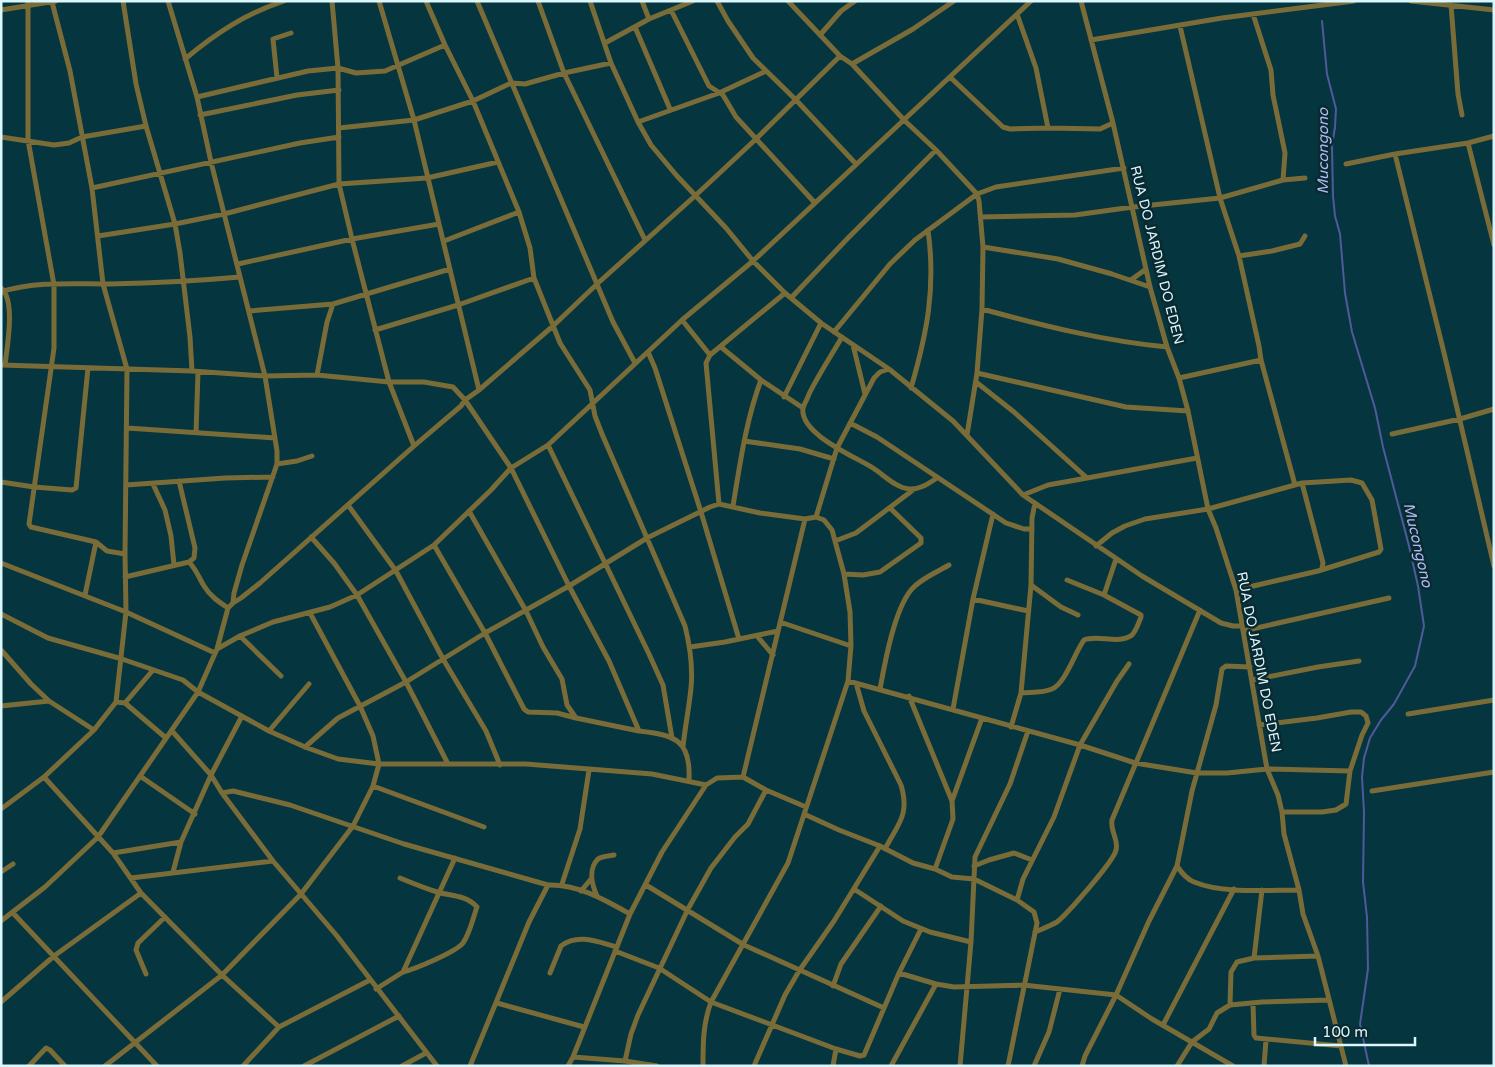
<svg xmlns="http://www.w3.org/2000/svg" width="1495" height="1067" viewBox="0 0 1495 1067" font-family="'Varela Round',sans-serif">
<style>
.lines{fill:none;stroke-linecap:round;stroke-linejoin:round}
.stream{stroke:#4f599b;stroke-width:2}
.street{stroke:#7a6c38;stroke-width:5}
.labels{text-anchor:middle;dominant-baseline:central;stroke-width:5;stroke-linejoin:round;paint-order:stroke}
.street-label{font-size:14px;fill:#dbf7fe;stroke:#0a2930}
.water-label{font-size:15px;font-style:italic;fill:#afbbf3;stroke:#0a2930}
</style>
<rect width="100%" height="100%" fill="#05353e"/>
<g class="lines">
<path class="stream" d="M 1322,21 L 1327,74 L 1336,109 L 1335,127 L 1332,146 L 1333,196 L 1335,216 L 1340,234 L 1345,293 L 1352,332 L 1375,408 L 1383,447 L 1409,546 L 1418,586 L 1424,626 L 1415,666 L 1394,704 L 1381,720 L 1370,738 L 1364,758 L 1362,777 L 1364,812 L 1363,882 L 1367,917 L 1368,969 L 1360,1024 L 1369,1066"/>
<path class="street" d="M 28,1 L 28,140 L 54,285 L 54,348 L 29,524 L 31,527 L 96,542 L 107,551 L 125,554
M 123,1 L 136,84 L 146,126 L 175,224 L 180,253 L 190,337 L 192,371
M 168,1 L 197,97 L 211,162 L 265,376 L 277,451 L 277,464 L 242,565 L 234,593 L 233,603 L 228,608 L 217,649
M 332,1 L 338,68 L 339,184 L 352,239 L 389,382 L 414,446
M 379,1 L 414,120 L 479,390
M 426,1 L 445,45 L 473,101 L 519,212 L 530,248 L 534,278 L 560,343 L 590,390 L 595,416 L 602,434 L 685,626 C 690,646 693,667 691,688 C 689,708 685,727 683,747
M 477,1 L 613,322 L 635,363
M 538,1 L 564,73 L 645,240
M 590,1 L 611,63 L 638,122 L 651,145 L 677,176 L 726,228 L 753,261 L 785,293 L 821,323 L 889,369 L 953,421 L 1023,495 L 1142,576 L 1221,623 L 1233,626 L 1242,626
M 642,1 L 649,19
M 717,1 L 728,21 L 753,58 L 796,100 L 856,164
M 788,1 L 840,56 L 852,64 L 905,121 L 936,150 L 977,194 L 979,201 L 983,247 L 982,309 L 977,373 L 967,435
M 1081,1 L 1113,123 L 1150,287 L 1167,347 L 1179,378 L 1188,411 L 1208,509 L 1216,528 L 1236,590 L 1267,769 L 1278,795 L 1282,812 L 1284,834 L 1299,890 L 1303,914 L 1318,956 L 1346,1066
M 1411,1 L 1494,10
M 52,2 L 70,71 L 92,188 L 103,284 L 127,369 L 125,554 L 126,612 L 116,702
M 1451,5 L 1458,94 L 1462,115
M 1,10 L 56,1
M 671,10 L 709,86 L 723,95 L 736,117 L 815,203
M 1253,14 L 1271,70 L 1273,95 L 1285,153 L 1283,180
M 1180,26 L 1220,198 L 1239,256 L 1259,346 L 1261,360 L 1295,485
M 635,27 L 670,109
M 820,35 L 841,11 L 855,1
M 1091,40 L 1222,18 L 1354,1
M 605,43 L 649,19 L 693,1
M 185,59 C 216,33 245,14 284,1
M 852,64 L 913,29 L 954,1
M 950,77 L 1003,127 L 1010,129 L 1048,128 L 1036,68 L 1017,14
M 277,78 L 273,39 L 291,33
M 197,97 L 308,71 L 338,68 L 356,73 L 385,71 L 445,45
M 200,115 L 297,95 L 339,90
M 638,122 L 719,93 L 766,71
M 339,128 L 414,120 L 473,101 L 511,83 L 525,84 L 564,73 L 611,63
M 1048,128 L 1100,129 L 1113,123
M 1,137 L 54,145 L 69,143 L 82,137 L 146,126
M 1468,143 L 1494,245
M 1395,154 L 1445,357 L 1494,566
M 1346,164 L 1395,154 L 1468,143 L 1494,136
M 92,188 L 300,143 L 339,137
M 981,217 L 1075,215 L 1133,207 L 1220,198 L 1283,180 L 1305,178
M 98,236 L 175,224 L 224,214 L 339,184 L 427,178 L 498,162
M 444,241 L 519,212
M 983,247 L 1058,259 L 1112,274 L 1150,287
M 1239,256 L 1272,251 L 1300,244 L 1305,236
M 238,264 L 352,239 L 439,224
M 1131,280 L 1146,269
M 1,288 C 16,300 7,347 5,365
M 1,292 C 35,281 74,284 109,284 C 154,283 196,281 240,277
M 791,298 L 848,238 L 936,150
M 982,309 C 1044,326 1104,341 1167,347
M 249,311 L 333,304 L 450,269
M 682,320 L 710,355 L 706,363 L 719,504
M 375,330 L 458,305 L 534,278
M 834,332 L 890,264 L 915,240 L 977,194 L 996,187 L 1124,168
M 842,337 C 831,356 819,374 809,394 C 808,398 804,404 803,408 C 799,434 856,457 873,468 C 884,475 896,488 909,489 C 920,490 929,483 937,478
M 853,345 L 865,394
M 721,347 L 761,380 L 803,408
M 648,352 L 655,368 L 701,512 L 739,639
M 710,355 L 785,293
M 1,365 L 192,371 L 265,376 L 317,375 L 389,382 L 424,382 L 453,387 L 465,400 L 511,468 L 569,586 L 609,661 L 639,731 C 675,735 691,740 689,780
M 977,373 L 1126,407 L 1188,411
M 317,375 L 327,322 L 333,304
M 1179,378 L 1261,360
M 976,382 L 1014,412 L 1087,478 L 1048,485 L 1023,495
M 911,388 C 927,333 936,288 928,230
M 784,397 L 821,323
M 850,423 L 877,437 L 1006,523 L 1024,529 L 1032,529
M 127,428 L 275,438
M 196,433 L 198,372
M 1392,434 L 1460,419 L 1494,409
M 744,441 L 800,449 L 834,459
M 548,445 L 649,654 L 663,685 L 672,738
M 277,464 L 297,461 L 312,456
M 1087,478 L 1197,458
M 179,481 L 195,548 L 194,558 L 189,562
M 1,482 L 34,487 L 72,490 L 76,488 L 88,368
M 153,484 L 165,510 L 171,536 L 174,565
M 126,485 L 225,478 L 273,477
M 348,505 L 396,571 L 443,659 L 486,731 L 500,765
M 733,506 C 740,464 746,420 761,380
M 816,517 L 837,448 L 874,378 L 880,372 L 889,369
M 311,537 L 334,563 L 357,595 L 406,682 L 448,764
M 835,541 L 856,533 L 913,490
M 434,545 L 485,633 L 524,709 L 528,712 L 557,713 L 576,718 L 567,705 L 562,679 L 543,647 L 526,611 L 469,511
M 1096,546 L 1112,533 L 1125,526 L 1145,519 L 1208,509 L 1302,483 L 1323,563 L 1322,568
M 1,563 L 126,612 L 215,653
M 844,574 L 863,575 L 880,572 L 921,543 L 921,538 L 890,508
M 125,577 L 189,562 C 196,569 199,578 204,586 C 210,596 219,602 228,608
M 1067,580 L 1104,595
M 1031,585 L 1061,607 L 1078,615
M 1236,590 L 1318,571 L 1379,552 L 1381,549 L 1372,500 L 1362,483 L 1351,480 L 1302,483
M 85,595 L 96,542
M 973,599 L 1028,611
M 233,603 L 241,598 L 260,583 L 414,446 L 461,406 L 465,400 L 479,390 L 553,326 L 597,284 L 696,195 L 756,139 L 840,56
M 1,614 L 48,638 L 122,659 L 183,680 L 198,692 L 269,731 L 305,747 L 338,759 L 379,764 L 526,764 L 652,774 L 706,785 L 717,778 L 743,777 L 766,790 L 806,807
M 780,622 L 851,646
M 1243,631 L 1389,598
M 240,636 L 281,676
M 757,636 L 773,655
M 690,647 L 725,642 L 778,631
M 2,651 L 31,684 L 49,701
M 1252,680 L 1318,667 L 1359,661
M 848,681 L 1080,745 L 1135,763 L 1197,773 L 1227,773 L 1267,769 L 1350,771
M 856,683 L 864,711 L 901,785 C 910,815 898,824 885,849
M 880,689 C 885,662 894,611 911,590 C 920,579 937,572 949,565
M 1021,693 C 1031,692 1043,693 1052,689 C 1065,684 1075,652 1084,640 C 1098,634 1119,645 1132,635 C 1136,631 1139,622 1141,617 L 1141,615 L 1104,595 L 1116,559
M 909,696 L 952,801
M 125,703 L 166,738
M 1,706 L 49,701 L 94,730
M 953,709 L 973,599 L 993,514
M 1408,714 L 1494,700
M 576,718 L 639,731
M 1259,725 L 1317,718 L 1351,712 L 1361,712 L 1366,716 L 1368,723 L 1362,735 L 1350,771 L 1346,804 L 1336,810 L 1322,812 L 1282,812
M 1011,727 L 1021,693 L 1031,585 L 1032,518 L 1035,503
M 172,731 L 211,775 L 222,793 L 273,861 L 337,936 L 437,1066
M 269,731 L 309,684
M 305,747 L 338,718 L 406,682 L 485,633 L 569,586 L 647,538 L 710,507 L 719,504 L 760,513 L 805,519 L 816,517 L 824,520 L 832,530 L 844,574 L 850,612 L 851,646 L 848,681 L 788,863 L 711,1002 C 703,1024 703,1042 703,1066
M 140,776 L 195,814
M 44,777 L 113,853 L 141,893 L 222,975 L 279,1027
M 743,777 L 805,519
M 373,786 L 484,827
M 1372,791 L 1494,772
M 222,793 L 233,791 L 290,805 L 404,844 L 548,885 C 578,884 605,900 630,914
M 1,809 L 44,777 L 94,730 L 116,702 L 125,703 L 153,670
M 804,814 L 839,830 L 880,846 L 913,863 L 935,869 L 952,877 L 974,879 L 1017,900
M 113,853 L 181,842
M 974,866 L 989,860 L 1014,853 L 1032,860
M 1177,866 C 1181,872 1186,879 1194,882 C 1223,894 1267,890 1299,890
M 935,869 L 953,819 L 952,801 L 982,718
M 1,872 L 13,864
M 173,872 L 181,842 L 211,775 L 242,716
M 131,878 L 273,861
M 400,878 C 412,883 424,888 437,892 C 451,896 466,895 477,907 C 473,918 470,933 463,943 C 456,952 415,969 403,972
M 562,884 L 580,829 L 589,770
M 646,885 L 744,945 L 884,1008
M 854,889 L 903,921 L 930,932 L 971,942
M 581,891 L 591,879
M 597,896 C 592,885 588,869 598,859 C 602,856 609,856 614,855
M 13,913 L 157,1066
M 1,921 L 45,887 L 98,837 L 198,692 L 217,649 L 240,636 L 273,622 L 330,607 L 357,595 L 434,545 L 491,490 L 511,468 L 548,445 L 682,320 L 753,261 L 1031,1
M 1035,932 C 1042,929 1050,926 1057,922 C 1067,914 1114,861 1116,850 C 1119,840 1110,831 1112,820 L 1200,610
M 615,951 L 659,968 L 711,1002 L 836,1049 L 833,1066
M 1254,958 L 1262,890
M 550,973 L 561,946 C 578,933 598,942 617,947
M 899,973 L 936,984 L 954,987 L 1023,985 L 1116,995 L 1152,1019 L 1233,1066
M 146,974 L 136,950 L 138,943 L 165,917
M 833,986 L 841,964 L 881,906
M 376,989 L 403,972 L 455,858
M 1,1002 L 54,956 L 141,893
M 497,1003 L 584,1027
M 1253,1003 L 1254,1035 L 1256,1038 L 1341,1046
M 1230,1005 L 1231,972 L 1237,962 L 1254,958 L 1318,956
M 1163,1025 L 1234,889
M 836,1049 L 860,1056 L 864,1055 L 899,973 L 921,929
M 573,1057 L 625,1061 L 657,1066
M 625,1061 L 631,1034 L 638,1015 L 688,909 L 711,868 L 735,837 L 748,824 L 766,790
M 29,1066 L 46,1048 L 50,1050 L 65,1066
M 105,1066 L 222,975 L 301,894 L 353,826 L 373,786 L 379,764 L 373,736 L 360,706 L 310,613
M 243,1066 L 279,1027 L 370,980
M 304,1066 L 399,1016
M 402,1066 L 426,1053
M 470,1066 L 529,922 L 548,885
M 568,1066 L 573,1057 L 630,914 L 662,852 L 706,785
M 754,1066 L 785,995 L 799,971 L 834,921 L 880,846
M 891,1066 L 936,984
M 960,1066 L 971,942 L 975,857 L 1010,784 L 1028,731
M 1008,1066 L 1037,923 L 1034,912 L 1017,900 L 1023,879 L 1054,817 L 1080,745 L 1117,681 L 1129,664
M 1034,1066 L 1049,1032 L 1060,989
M 1082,1066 L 1085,1056 L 1116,995 L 1149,921 L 1177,866 L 1192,791 L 1216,705 L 1222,669 L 1226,666 L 1250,667
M 1177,1066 L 1192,1042 L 1209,1029 L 1217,1013 L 1230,1005 L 1262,1002 L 1329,1000
M 1264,1066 L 1266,1040"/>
</g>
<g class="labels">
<g class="street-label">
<text transform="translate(1157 255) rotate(76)">RUA DO JARDIM DO EDEN</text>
<text transform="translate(1259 662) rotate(79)">RUA DO JARDIM DO EDEN</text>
</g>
<g class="water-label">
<text transform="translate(1323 151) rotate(-90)">Mucongono</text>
<text transform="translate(1418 545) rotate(77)">Mucongono</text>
</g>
</g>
<rect width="1495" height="1067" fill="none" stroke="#dbf7fe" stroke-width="5"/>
<path d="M1315 1037v8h100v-8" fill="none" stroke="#dbf7fe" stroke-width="2.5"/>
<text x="1322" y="1037" font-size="15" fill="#dbf7fe" stroke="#0a2930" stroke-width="4" paint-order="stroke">100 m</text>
</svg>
